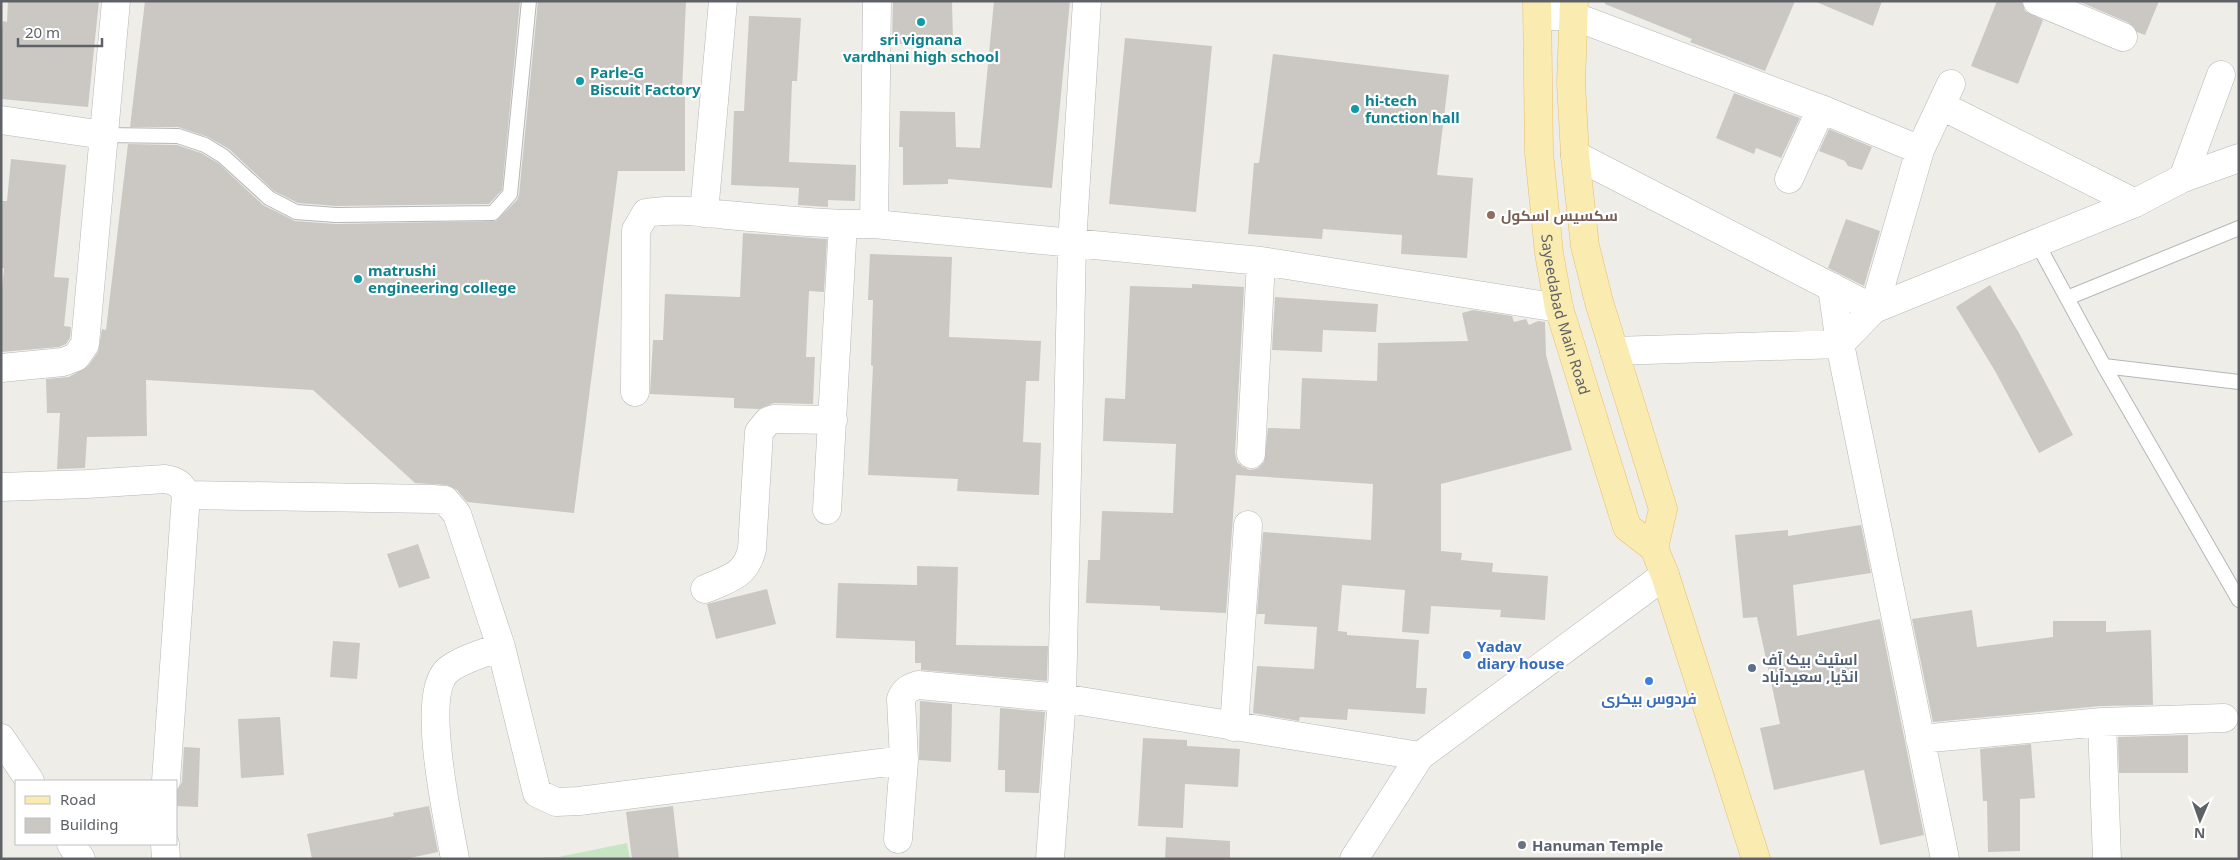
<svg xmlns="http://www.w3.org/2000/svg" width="2240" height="860" viewBox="0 0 2240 860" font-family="'Noto Sans',Cairo,sans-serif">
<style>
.green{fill:#c7e5c5}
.building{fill:#cbc8c4}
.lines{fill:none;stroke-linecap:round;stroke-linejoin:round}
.lane-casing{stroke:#b4b7ba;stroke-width:16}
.street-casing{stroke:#b4b7ba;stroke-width:29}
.secondary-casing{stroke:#b3b6ba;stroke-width:29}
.primary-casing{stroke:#e9bf67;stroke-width:29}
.lane{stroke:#fff;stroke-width:14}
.street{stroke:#fff;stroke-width:28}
.secondary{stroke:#fff;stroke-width:28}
.primary{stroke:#faebb1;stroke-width:28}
.culture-dot{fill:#0f9aa8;stroke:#fff;stroke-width:2}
.education-dot{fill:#8d6e63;stroke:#fff;stroke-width:2}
.shop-dot{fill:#3f7fe0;stroke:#fff;stroke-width:2}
.service-dot{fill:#5c6f8a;stroke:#fff;stroke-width:2}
.worship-dot{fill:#6b7280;stroke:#fff;stroke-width:2}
.labels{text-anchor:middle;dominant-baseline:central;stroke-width:4.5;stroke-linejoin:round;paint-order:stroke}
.culture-label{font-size:15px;font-weight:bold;fill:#0d838f;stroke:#fff;text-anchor:start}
.education-label{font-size:15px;font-weight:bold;fill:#785e54;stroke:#fff;text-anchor:start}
.street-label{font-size:15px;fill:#5e6266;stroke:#fff}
.shop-label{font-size:15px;font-weight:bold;fill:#366cbe;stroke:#fff;text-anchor:start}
.service-label{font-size:15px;font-weight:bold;fill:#4e5e75;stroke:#fff;text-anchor:start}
.worship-label{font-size:15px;font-weight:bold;fill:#5b616d;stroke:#fff;text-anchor:start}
</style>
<rect width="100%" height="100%" fill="#efede7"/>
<path class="green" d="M 627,843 L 630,859 L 544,859 L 543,857 L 558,857 Z"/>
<path class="building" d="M 8,1 L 99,1 L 88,107 L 1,99 L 1,35 L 3,21 L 7,22 Z
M 145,1 L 520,1 L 502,190 L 489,204 L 336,206 L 298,203 L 274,191 L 229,149 L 208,137 L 178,127 L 130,127 Z
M 538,1 L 686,1 L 682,92 L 685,92 L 685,171 L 618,171 L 574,513 L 467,502 L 457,490 L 447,485 L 415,483 L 313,390 L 146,380 L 147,436 L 87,437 L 85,468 L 57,469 L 60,413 L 47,413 L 46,379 L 69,377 L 88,366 L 98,352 L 102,329 L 106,330 L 128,144 L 177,145 L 201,153 L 218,163 L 263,205 L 295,221 L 336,224 L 496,221 L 517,200 L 519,195 Z
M 893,1 L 952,1 L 953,43 L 892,44 Z
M 994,1 L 1070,1 L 1052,188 L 948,179 L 948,184 L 903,185 L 903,147 L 899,147 L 900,111 L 955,112 L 956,147 L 980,148 Z
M 1605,1 L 1795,1 L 1765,71 L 1690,42 L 1692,39 L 1605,4 Z
M 1814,1 L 1882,1 L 1873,26 Z
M 1997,1 L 2022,1 L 2025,11 L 2043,20 L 2018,84 L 1971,66 Z
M 2078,1 L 2159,1 L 2145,35 L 2137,32 L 2129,23 Z
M 749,16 L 801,18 L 797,81 L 792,81 L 789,162 L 856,165 L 855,201 L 828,200 L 828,207 L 798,205 L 799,188 L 731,185 L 734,111 L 744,111 Z
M 1125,38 L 1212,46 L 1196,212 L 1109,204 Z
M 1273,54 L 1449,75 L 1437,175 L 1473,178 L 1467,258 L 1401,254 L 1402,235 L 1323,229 L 1322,239 L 1248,234 L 1254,163 L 1259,163 Z
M 1734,93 L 1800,118 L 1781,158 L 1756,148 L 1754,154 L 1716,138 Z
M 1829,129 L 1872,147 L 1862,170 L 1848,166 L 1845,161 L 1819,151 Z
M 11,159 L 66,165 L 54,277 L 69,278 L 64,326 L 71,327 L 70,338 L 66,344 L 59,347 L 1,352 L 1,302 L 4,268 L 1,268 L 1,201 L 7,201 Z
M 1846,219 L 1880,231 L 1864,286 L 1828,268 Z
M 743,233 L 827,239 L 824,292 L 809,291 L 806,357 L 815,357 L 813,404 L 774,403 L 759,409 L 734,408 L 734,398 L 650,394 L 653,340 L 663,340 L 665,294 L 740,297 Z
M 870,254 L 952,257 L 949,337 L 1041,341 L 1039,381 L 1026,381 L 1023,442 L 1041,443 L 1039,495 L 957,491 L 958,479 L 868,475 L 873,366 L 871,365 L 873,300 L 868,300 Z
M 1192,284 L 1244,287 L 1235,453 L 1237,462 L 1243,467 L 1250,470 L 1258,468 L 1264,462 L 1268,428 L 1300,429 L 1302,378 L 1377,381 L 1378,343 L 1468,341 L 1462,313 L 1473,310 L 1512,316 L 1514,322 L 1526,319 L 1529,325 L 1538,321 L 1545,322 L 1546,355 L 1572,450 L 1441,484 L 1441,551 L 1462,553 L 1461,560 L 1493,563 L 1492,572 L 1548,576 L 1545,620 L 1500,617 L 1501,610 L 1431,606 L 1429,634 L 1402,632 L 1405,590 L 1342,585 L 1338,631 L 1347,632 L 1347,635 L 1419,640 L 1416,688 L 1427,688 L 1425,714 L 1348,709 L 1347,720 L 1300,717 L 1299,721 L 1253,713 L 1257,666 L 1314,669 L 1317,627 L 1264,624 L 1265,614 L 1257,614 L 1263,532 L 1371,540 L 1373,484 L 1236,475 L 1226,613 L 1160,610 L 1160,606 L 1086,603 L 1088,560 L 1100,560 L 1102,511 L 1173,513 L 1176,444 L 1103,441 L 1105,398 L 1125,399 L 1130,286 L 1192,288 Z
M 1990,285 L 2019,333 L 2073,435 L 2039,453 L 1995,371 L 1956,307 Z
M 1275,297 L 1378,304 L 1376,332 L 1323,330 L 1322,352 L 1272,350 Z
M 1861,525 L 1871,573 L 1793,585 L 1797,636 L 1880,619 L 1924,835 L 1880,845 L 1864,770 L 1774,790 L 1760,728 L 1780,724 L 1757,617 L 1743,618 L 1735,535 L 1788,530 L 1788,536 Z
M 418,544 L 430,578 L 399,588 L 387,554 Z
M 917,566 L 958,567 L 956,645 L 1048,646 L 1047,681 L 921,670 L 921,663 L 915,663 L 915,641 L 836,638 L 838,583 L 917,585 Z
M 767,589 L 776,624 L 716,639 L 707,604 Z
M 1972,610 L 1977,647 L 2053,637 L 2053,621 L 2106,621 L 2106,632 L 2151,630 L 2153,705 L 2101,706 L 1933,722 L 1912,619 Z
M 333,641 L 360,643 L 357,679 L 330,677 Z
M 920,701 L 952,704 L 951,762 L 919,760 Z
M 1000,708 L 1045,712 L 1039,793 L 1005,792 L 1005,770 L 998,770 Z
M 280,717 L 284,775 L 241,778 L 238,719 Z
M 2188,735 L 2188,773 L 2119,773 L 2118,737 Z
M 1143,738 L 1187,740 L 1187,746 L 1240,749 L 1238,787 L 1185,784 L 1183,828 L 1138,826 Z
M 2031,744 L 2035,798 L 2020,799 L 2020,851 L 1988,852 L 1987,801 L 1983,801 L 1980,749 Z
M 184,747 L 200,748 L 198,807 L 176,806 L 176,792 L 182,782 Z
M 429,806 L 438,852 L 405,859 L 312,859 L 307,834 L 394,816 L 393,813 Z
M 673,806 L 679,859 L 632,859 L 626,812 Z
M 1166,837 L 1230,841 L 1230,859 L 1165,859 Z"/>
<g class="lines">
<g class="lane-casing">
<path id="lane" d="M 104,135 L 178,136 L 205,145 L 223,156 L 269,198 L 296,212 L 336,215 L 493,213 L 510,194 L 529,1
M 2037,243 L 2104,366 L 2239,600
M 2067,298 L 2239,228
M 2104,366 L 2239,382"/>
</g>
<g class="street-casing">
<path id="street" d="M 2037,1 L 2123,37
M 1538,16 L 1573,16 L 1821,109 L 1920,150
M 1942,106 L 2135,203
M 1,120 L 104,135
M 2183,178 L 2221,75
M 1789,179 L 1821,109
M 704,213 L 723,1
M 874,224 L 877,1
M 1832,287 L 1840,344 L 1945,859
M 1614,351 L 1840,344 L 1874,309 L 1920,150 L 1951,84
M 1,368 L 63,362 L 76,357 L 85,344 L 116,1
M 635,392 L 636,230 L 646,213 C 672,208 701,212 727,215 C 776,219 825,225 874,224 L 1261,261 L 1559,308
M 1251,454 L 1261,261
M 1,487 L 87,484 L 165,479 C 176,481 182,484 186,495 L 166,781
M 186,495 L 432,499 L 445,500 L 457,514 L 501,647
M 827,510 L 843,224
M 705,589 C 728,579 746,576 752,549 L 759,432 L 768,421 L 774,419 L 833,420
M 2102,722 L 2107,859
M 1234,727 L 1248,525
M 1,738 L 30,781
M 1920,739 L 2102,722 L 2224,718
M 904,760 L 901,699 C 905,690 909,688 918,685 L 1062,698 L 1420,756
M 71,844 L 81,859
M 165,844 L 166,859
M 455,859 C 449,823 419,695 448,670 C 462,659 484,653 501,647 L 537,793 L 556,802 L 579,801 L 904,760 L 898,839
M 1050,859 L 1062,698 L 1072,244 L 1087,1"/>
</g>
<g class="secondary-casing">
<path id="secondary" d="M 1575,155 L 1874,309 L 2135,203 L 2183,178 L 2239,158
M 1354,859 L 1420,756 L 1665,575"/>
</g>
<g class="primary-casing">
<g id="primary">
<path id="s1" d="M 1537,1 L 1539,153 L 1549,253 L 1559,308 L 1627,527 L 1654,548 L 1665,575 L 1756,859"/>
<path d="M 1574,1 L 1571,83 L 1575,155 L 1585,246 L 1599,302 L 1663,509 L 1654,548"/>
</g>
</g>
<use href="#lane" class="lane"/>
<use href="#street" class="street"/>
<use href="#secondary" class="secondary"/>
<use href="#primary" class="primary"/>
</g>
<g class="culture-dot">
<circle cx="921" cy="22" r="5"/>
<circle cx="580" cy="81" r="5"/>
<circle cx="1355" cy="109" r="5"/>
<circle cx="358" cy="279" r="5"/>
</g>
<circle class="education-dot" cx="1491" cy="215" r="5"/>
<g class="shop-dot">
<circle cx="1467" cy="655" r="5"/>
<circle cx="1649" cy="681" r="5"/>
</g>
<circle class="service-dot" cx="1752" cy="668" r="5"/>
<circle class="worship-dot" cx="1522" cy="845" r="5"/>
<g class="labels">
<g class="culture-label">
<text x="921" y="39" text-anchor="middle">sri vignana<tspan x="921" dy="17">vardhani high school</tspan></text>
<text x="590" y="72">Parle-G<tspan x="590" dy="17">Biscuit Factory</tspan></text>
<text x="1365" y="100">hi-tech<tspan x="1365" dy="17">function hall</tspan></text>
<text x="368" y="270">matrushi<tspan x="368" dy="17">engineering college</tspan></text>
</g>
<g class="education-label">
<text x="1501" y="215">سکسیس اسکول</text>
</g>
<g class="street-label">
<text stroke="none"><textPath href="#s1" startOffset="316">Sayeedabad Main Road</textPath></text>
</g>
<g class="shop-label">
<text x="1477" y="646">Yadav<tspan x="1477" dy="17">diary house</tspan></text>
<text x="1649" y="698" text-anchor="middle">فردوس بیکری</text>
</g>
<g class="service-label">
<text x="1762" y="659">اسٹیٹ بیک آف<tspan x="1762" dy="17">انڈیا, سعیدآباد</tspan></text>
</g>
<g class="worship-label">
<text x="1532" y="845">Hanuman Temple</text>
</g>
</g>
<rect width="2240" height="860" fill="none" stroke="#5e6266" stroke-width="5"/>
<rect x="15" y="780" width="162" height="65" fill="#ffffff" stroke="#bfc0c2"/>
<rect x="25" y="796" width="25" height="8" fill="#faebb1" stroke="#bfc0c2"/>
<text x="60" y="805" font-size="15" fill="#5e6266">Road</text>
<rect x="25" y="818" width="25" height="15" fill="#cbc8c4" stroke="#bfc0c2"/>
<text x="60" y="830" font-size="15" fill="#5e6266">Building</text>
<g transform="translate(2200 820) rotate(182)" stroke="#ffffff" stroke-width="4" paint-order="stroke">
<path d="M0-4L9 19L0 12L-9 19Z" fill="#5e6266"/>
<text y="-8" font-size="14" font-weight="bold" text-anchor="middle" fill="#5e6266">N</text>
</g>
<path d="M18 38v8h84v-8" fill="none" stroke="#5e6266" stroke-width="2.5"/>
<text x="25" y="38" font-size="15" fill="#5e6266" stroke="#ffffff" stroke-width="4" paint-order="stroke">20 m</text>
</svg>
